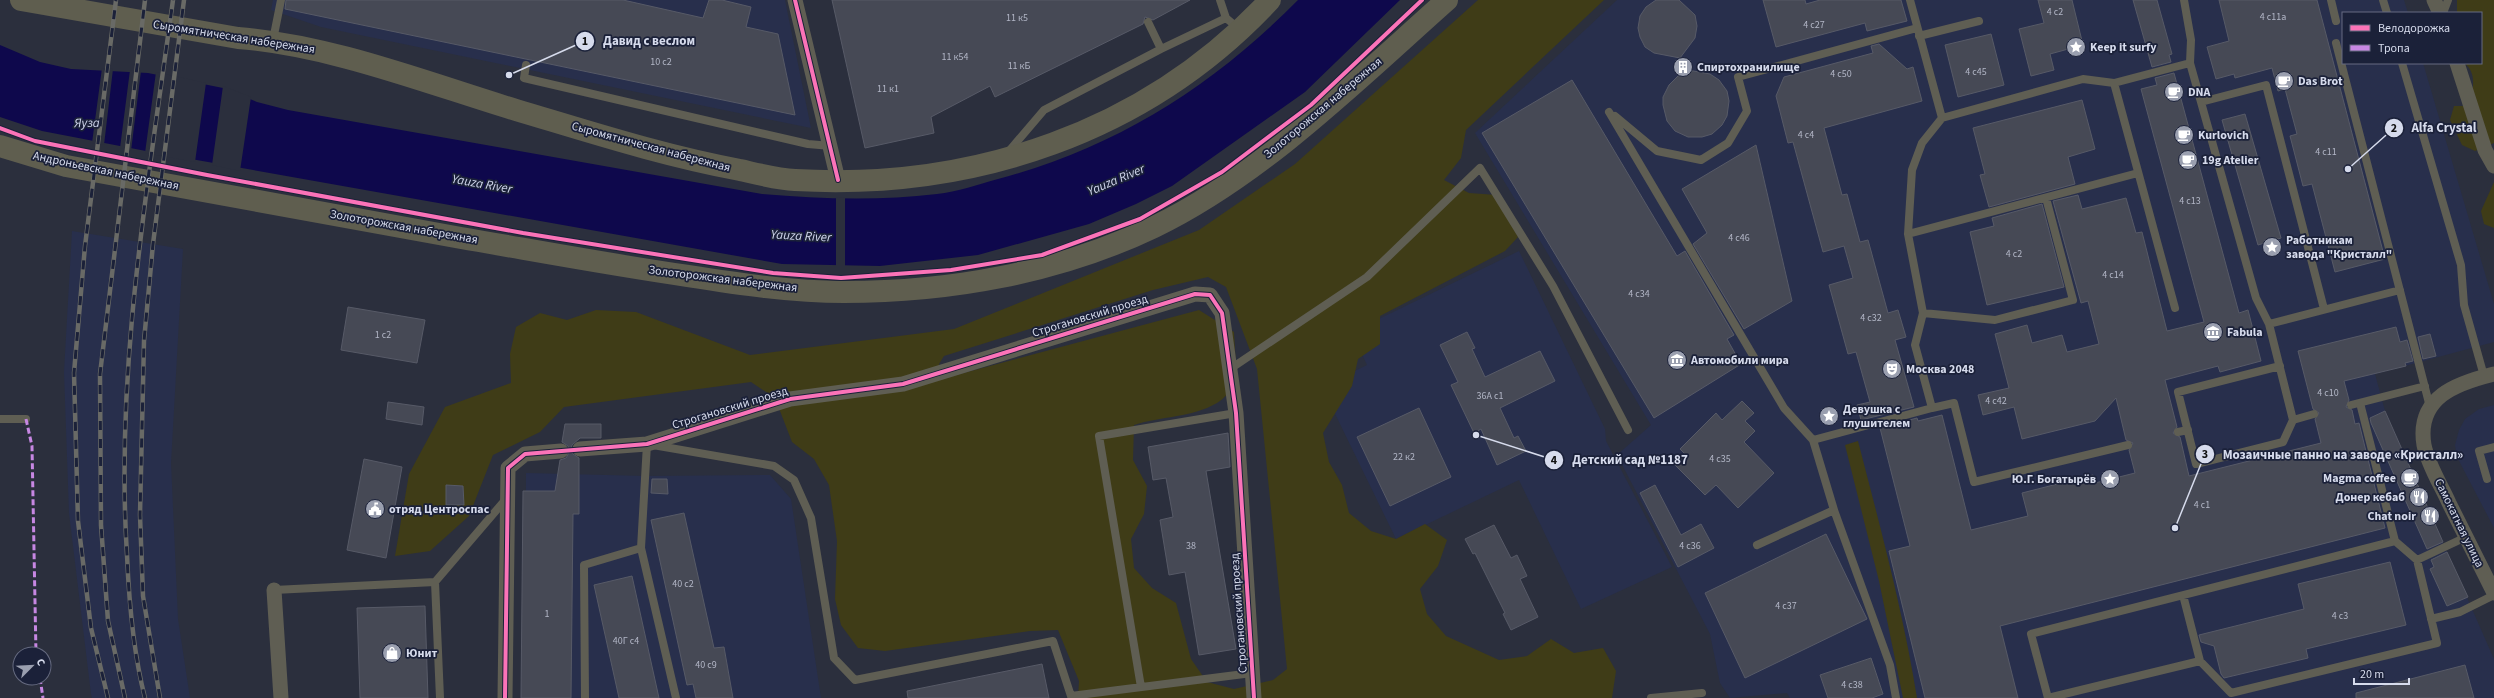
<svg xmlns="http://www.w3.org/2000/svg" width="2494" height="698" viewBox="0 0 2494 698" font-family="'Source Sans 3',sans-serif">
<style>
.built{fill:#282f4c}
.green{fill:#3f3c17;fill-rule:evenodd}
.water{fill:#0e084c}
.pier{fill:#2b2f3d}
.building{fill:#464955;stroke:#575a67}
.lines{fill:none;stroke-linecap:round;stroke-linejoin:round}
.lane{stroke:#5f5e53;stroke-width:8}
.street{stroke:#5f5e53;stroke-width:15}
.secondary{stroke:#5f5e4f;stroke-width:22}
.rail-casing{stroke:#696a66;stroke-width:4.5}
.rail{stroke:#1b2139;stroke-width:3;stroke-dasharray:9;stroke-linecap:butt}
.quiet{stroke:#c787e3;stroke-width:3;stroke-dasharray:6 3;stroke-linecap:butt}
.cycleway-casing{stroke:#1b2139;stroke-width:6}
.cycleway{stroke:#fb73b8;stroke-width:4}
.labels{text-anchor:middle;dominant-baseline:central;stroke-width:3.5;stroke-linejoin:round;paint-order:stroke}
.number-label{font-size:10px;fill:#b2b6c6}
.street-label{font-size:12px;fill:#d6dbec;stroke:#1b2139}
.poi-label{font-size:12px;font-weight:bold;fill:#d6dbec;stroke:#1b2139;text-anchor:start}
.water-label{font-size:13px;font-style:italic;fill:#d1d7ed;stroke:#1b2139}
.leader{fill:none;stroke:#d6dbec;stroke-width:1.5}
.callout-dot{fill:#d6dbec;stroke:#1b2139;stroke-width:1.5}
.mark-label{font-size:12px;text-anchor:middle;font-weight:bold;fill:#111}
.callout-label{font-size:13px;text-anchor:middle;font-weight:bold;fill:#d6dbec;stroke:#1b2139;stroke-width:3.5;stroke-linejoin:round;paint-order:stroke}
</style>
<rect width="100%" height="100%" fill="#2b2f3d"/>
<path class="built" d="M 273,0 L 785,0 L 811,128 L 321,27 L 271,10 Z
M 1617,0 L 2404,0 L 2408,13 L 2343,13 L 2343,63 L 2423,63 L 2494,304 L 2494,342 L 2375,374 L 2385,411 L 2494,659 L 2494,698 L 1790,698 L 1787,693 L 1730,698 L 1720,683 L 1710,634 L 1617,455 L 1651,425 L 1475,133 Z
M 72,231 L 183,249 L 171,463 L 178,619 L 190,698 L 92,698 L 91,694 L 69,513 L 64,372 Z
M 1519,251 L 1605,429 L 1606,441 L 1672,567 L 1581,609 L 1519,480 L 1396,539 L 1322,387 L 1367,365 L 1352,332 Z
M 2494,405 L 2494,528 L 2457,457 L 2455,445 L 2459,430 L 2465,419 L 2479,409 Z
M 526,473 L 645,476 L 770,475 L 791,499 L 821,698 L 525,698 Z"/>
<path class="green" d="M 1478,0 L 1604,0 L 1466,130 L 1461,158 L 1444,180 L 1469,193 L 1497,195 L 1518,237 L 1505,251 L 1380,316 L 1380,344 L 1358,359 L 1352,386 L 1323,433 L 1329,462 L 1342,485 L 1349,513 L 1371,531 L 1396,539 L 1425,524 L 1447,540 L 1438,566 L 1420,589 L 1427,614 L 1446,636 L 1499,660 L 1527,656 L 1551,639 L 1574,653 L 1603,648 L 1616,671 L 1612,698 L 1078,698 L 1079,681 L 1058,630 L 1030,631 L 885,651 L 858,648 L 841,625 L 835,599 L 837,541 L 829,485 L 814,459 L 792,442 L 775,398 L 751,382 L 564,407 L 540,432 L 493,455 L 469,516 L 430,551 L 395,556 L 409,474 L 445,407 L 511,383 L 510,354 L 516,327 L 540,313 L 567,320 L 596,310 L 636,312 L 750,355 L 954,329 L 1199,230 L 1295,164 ZM 1208,277 L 1226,287 L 1257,369 L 1287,669 L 1273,680 L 1234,689 L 1207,682 L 1191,659 L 1176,603 L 1152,588 L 1134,568 L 1131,539 L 1144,514 L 1147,486 L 1133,460 L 1134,425 C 1161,416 1191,418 1217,403 C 1224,399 1231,390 1237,384 L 1234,332 L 1199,310 L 945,378 L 939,364 L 944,356 L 1153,290 Z
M 2457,0 L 2494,0 L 2494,143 L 2475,151 L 2462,145 L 2450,120 L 2454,106 L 2468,106 C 2473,92 2478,73 2464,63 L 2481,63 L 2481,13 L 2457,13 Z
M 2494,182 L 2494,228 L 2484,224 L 2481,211 Z
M 1858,441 C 1880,526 1903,611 1917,698 L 1903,698 L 1879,581 L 1845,445 Z"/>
<path class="water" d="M 1298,0 L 1400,0 L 1305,92 L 1172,186 L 1136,204 L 1089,224 L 978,255 L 880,266 L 782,264 L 146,151 L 42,131 L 0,117 L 0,45 L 40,62 L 71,69 L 148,73 L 223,88 L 257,102 L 288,110 L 762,194 C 820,199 879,201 937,194 C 957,192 979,184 998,179 C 1117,147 1212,87 1298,0 Z"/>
<path class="pier" d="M 102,68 L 113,69 L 104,145 L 92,143 Z
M 130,70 L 141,71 L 131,151 L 120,148 Z
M 156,72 L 206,83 L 195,162 L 145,153 Z
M 223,86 L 251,97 L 240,171 L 212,165 Z
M 845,197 L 845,269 L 836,269 L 836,198 Z"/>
<path class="building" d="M 286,0 L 623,0 L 703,18 L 709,0 L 722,0 L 751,7 L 746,27 L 778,34 L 795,115 L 285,9 Z
M 832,0 L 1190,0 L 1153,20 L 1145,17 L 1143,24 L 995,97 L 990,86 L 931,117 L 934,133 L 865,148 Z
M 1656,0 L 1679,0 L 1695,15 L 1697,26 L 1695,38 L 1680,58 L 1654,53 L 1645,47 L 1640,37 L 1638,28 L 1640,16 L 1646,7 Z
M 1763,0 L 1805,0 L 1806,4 L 1820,0 L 1901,0 L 1907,21 L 1867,31 L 1865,23 L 1776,47 Z
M 2038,0 L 2072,0 L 2083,45 L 2050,54 L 2054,70 L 2031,76 L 2019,29 L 2044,23 Z
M 2133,0 L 2157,0 L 2172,54 L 2169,55 L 2171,62 L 2152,67 Z
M 2219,0 L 2317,0 L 2385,259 L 2335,272 L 2312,184 L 2303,186 L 2290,136 L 2297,134 L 2285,89 L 2278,91 L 2272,68 L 2235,78 L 2234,74 L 2216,79 L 2207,47 L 2229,41 Z
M 1991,34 L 2004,85 L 1958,97 L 1945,45 Z
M 1879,44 L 1907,69 L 1913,67 L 1922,101 L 1824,128 L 1842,195 L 1847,194 L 1860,242 L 1868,240 L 1888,313 L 1898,310 L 1906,337 L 1895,340 L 1914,407 L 1861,420 L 1857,405 L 1870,402 L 1856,352 L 1848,354 L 1829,285 L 1853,278 L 1844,246 L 1823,252 L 1793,142 L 1788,143 L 1776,96 L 1784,77 L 1873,53 L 1871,46 Z
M 1677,68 L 1710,74 L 1719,80 L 1727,91 L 1729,101 L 1727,116 L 1722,125 L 1712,134 L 1702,137 L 1688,137 L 1675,131 L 1667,121 L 1663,105 L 1663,97 L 1669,85 L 1679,75 Z
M 2174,73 L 2239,313 L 2248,310 L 2261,361 L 2220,372 L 2218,366 L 2165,380 L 2177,427 L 2173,433 L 2180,437 L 2189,476 L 2321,443 L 2315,419 L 2319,413 L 2313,409 L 2298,351 L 2396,327 L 2400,342 L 2407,340 L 2413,361 L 2405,363 L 2406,366 L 2344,381 L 2349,400 L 2346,407 L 2352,410 L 2355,424 L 2359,423 L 2385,528 L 2000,626 L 2018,698 L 1925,698 L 1889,551 L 1910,546 L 1880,428 L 1917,418 L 1918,421 L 1942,415 L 1971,530 L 2028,516 L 2022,493 L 2093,475 L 2095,483 L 2135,473 L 2129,450 L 2133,443 L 2126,440 L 2116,398 L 2095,421 L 2022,439 L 2014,407 L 1983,415 L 1978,395 L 2009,388 L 1995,334 L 2027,325 L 2032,343 L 2062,335 L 2067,352 L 2099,344 L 2088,301 L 2081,303 L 2053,201 L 2078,195 L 2082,209 L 2126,198 L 2136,233 L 2142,232 L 2167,331 L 2204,322 L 2141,89 L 2157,85 L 2155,78 Z
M 1572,80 L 1677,256 L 1685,251 L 1734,335 L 1727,339 L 1741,364 L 1654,418 L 1482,133 Z
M 2082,100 L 2095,149 L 2068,157 L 2075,184 L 1989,207 L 1980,175 L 1985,174 L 1973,128 Z
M 2245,114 L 2281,238 L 2258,245 L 2222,120 Z
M 1756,145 L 1792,301 L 1744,329 L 1693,244 L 1707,233 L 1682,189 Z
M 2042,204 L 2064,287 L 1987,305 L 1970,232 L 1994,226 L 1992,218 Z
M 348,307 L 425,320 L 417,363 L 341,350 Z
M 1467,332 L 1475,348 L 1472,349 L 1485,377 L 1540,351 L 1555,381 L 1500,408 L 1514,438 L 1518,436 L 1526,451 L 1497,465 L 1481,429 L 1474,433 L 1451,385 L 1458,382 L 1440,345 Z
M 2430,334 L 2436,356 L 2423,359 L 2418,337 Z
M 1742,401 L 1754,413 L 1745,421 L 1755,431 L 1744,442 L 1774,473 L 1738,508 L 1716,485 L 1705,495 L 1674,464 L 1685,454 L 1680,449 L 1716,413 L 1722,420 Z
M 388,402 L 424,407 L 422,425 L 386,419 Z
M 1419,408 L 1451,477 L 1390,506 L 1357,437 Z
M 2385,411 L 2443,542 L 2427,549 L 2371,423 L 2370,418 Z
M 565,424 L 601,424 L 601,438 L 580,438 L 572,445 L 571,449 L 573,454 L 579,458 L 579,514 L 573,514 L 571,698 L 521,698 L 523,491 L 555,491 L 560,460 L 566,458 L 570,451 L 568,446 L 562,442 Z
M 1228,433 L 1230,467 L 1206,471 L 1236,649 L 1199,655 L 1185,572 L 1169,575 L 1160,520 L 1173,517 L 1166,478 L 1153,480 L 1148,447 Z
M 364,459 L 402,467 L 386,558 L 347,550 Z
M 652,479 L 667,479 L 668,494 L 651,493 Z
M 446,485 L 463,486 L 464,505 L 446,505 Z
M 1655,485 L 1681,535 L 1701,524 L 1714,548 L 1678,567 L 1640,493 Z
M 684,513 L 714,648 L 724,647 L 733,698 L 696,698 L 693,684 L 687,685 L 651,520 Z
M 1494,525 L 1511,558 L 1517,555 L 1527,576 L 1520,579 L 1538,617 L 1511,630 L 1503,614 L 1505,613 L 1475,553 L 1473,554 L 1465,539 Z
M 1826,534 L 1867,619 L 1745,678 L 1705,593 Z
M 2447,552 L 2468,597 L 2447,606 L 2430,569 L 2434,567 L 2431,560 Z
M 2390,562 L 2406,625 L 2306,649 L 2308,658 L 2224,678 L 2221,674 L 2214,646 L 2201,642 L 2199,635 L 2304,609 L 2298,584 Z
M 632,576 L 659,698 L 619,698 L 594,585 Z
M 425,606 L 428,698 L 360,698 L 357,608 Z
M 1871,658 L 1883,694 L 1872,698 L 1828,698 L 1820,675 Z
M 1042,664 L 1049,698 L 908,698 L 907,691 Z
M 2465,665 L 2474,698 L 2356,698 L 2356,693 Z"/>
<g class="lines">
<path class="lane" d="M 1220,0 L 1226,18
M 1910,0 L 1942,118
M 2184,0 L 2191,40 L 2190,63 L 2256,298 L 2269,324 L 2293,420 L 2314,414
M 2331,0 L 2336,21
M 2383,0 L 2387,13
M 2443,13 L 2448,0
M 1148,22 L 1161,49
M 1919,36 L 1979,21
M 273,40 L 281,0
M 2336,43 L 2430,407
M 2402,63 L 2461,265 L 2464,305 L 2484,376
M 526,65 L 524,78 L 808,144 L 831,146
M 2114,83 L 2175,308
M 2201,102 L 2266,85 L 2324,309
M 1609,112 L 1784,408 L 1813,440 L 1932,408 L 1915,345 L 1923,313 L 1995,320 L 2073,300 L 2046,198
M 1615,116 L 1657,151 L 1701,160 L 1728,143 L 1747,111 L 1738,77 L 1917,28
M 1009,151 L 1044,110 L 1161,49 L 1226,18 L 1238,28
M 1908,234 L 2138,173
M 1923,313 L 1908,234 L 1912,170 L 1922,143 L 1942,118 L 2083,79 L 2114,83 L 2190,63
M 2269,324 L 2400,290
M 2280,366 L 2178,392 L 2196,464 L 2283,442 L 2293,420
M 1230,369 L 1367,277 L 1480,168 L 1553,286 L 1628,430
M 2351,405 L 2425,386
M 1932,408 L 1954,403 L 1974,482 L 2128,445
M 0,419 L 26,419
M 2178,432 L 2188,430
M 2487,479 L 2479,451 L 2494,447
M 1834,510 L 1890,665 L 1896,698
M 1757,545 L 1834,510 L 1813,440
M 2417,560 L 2466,537
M 274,590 L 435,582
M 2183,595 L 2200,661
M 2431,619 L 2460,612 L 2494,595
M 1141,687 L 1099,436 L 1236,413
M 440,698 L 435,582 L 506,499
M 585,698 L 584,565 L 641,548
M 676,698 L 641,548 L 647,444 L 774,466 L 794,480 L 811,518 L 834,658 L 855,680 L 1053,641 L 1071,696 L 1252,673
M 1651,698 L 1702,693
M 2048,698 L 2031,634 L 2395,541 L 2360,403
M 2048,698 L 2200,661 L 2231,693 L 2437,643 L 2417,560 L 2395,541"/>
<path class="street" d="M 795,0 L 838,180
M 2434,0 L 2440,13
M 2457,63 L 2485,150 L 2494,166
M 2494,374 C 2457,383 2416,397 2424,445 C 2428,465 2441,485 2449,503 C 2464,533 2479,563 2494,593
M 580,449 L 647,444 L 790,399 L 903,384 L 1195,294 L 1210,295 L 1222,313 L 1236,413 L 1254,698
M 274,590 L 281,698
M 505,698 L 508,468 L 525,454 L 561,451"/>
<path class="secondary" d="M 21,0 L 238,38 C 330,45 427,83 516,110 C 590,132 664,156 740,170 C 758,174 777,179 795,180 C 973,190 1146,133 1270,0
M 0,146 L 66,166 C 198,190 330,214 461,238 C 537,251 612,265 688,276 C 739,284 792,292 844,292 C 949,292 1058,273 1154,227 C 1262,175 1358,79 1447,0"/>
<g class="rail-casing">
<path id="rail" d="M 108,698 L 91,628 L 78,521 L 74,373 L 85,246 L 116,0
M 125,698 L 108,621 L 101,525 L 100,374 L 145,0
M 145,698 C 133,652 129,602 127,555 C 115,369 148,184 173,0
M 160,698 L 143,596 L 140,515 L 144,341 L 153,244 L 184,0"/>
</g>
<use href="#rail" class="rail"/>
<path class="quiet" d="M 26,419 L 32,446 L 36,654
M 40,678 L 43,698"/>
<g class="cycleway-casing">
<path id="cycleway" d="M 795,0 L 838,180
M 0,128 L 35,141 L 207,175 L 523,233 L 773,273 L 841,278 L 951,270 L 1042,255 L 1140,219 L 1222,172 L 1311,105 L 1422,0
M 505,698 L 508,468 L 525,454 L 647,444 L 790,399 L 903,384 L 1195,294 L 1210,295 L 1222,313 L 1236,413 L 1254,698"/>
</g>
<use href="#cycleway" class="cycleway"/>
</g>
<defs>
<g id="sight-disc" transform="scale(1)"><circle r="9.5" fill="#9a9faf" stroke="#1b2139"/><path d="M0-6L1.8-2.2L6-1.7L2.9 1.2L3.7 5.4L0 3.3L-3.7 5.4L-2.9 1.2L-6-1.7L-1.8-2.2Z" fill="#fff"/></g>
<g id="building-disc" transform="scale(1)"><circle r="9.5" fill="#9a9faf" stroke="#1b2139"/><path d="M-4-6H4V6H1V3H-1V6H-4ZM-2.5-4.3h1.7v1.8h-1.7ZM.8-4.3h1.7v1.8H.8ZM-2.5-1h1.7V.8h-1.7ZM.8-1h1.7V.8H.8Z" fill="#fff"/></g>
<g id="cafe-disc" transform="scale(1)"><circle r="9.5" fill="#9a9faf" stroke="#1b2139"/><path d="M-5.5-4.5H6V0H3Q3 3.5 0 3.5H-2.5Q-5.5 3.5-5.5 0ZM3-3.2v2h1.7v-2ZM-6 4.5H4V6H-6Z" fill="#fff"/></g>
<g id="museum-disc" transform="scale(1)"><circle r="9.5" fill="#9a9faf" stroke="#1b2139"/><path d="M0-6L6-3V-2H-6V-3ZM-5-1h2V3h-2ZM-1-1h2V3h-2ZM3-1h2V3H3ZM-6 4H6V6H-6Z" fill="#fff"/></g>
<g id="theatre-disc" transform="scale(1)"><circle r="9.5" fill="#9a9faf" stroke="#1b2139"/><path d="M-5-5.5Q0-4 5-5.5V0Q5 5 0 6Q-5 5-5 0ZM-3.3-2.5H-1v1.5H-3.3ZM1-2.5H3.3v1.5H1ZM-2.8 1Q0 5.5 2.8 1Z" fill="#fff"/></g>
<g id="restaurant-disc" transform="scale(1)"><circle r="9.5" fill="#9a9faf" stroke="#1b2139"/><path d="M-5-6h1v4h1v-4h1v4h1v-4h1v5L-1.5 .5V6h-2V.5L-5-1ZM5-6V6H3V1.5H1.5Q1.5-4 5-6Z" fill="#fff"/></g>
<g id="civic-disc" transform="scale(1)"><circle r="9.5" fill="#9a9faf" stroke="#1b2139"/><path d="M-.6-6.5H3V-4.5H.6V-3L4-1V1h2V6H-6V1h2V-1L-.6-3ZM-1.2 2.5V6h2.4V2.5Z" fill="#fff"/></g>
<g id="shop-disc" transform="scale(1)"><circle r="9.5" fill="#9a9faf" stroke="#1b2139"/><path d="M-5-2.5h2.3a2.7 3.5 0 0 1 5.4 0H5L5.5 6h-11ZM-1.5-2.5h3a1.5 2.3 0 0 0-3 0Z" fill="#fff"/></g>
</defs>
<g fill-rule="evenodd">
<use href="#sight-disc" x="2076" y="47"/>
<use href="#building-disc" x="1683" y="67"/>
<use href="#cafe-disc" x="2284" y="81"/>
<use href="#cafe-disc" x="2174" y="92"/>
<use href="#cafe-disc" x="2184" y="135"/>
<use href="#cafe-disc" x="2188" y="160"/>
<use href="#sight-disc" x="2272" y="247"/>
<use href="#museum-disc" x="2213" y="332"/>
<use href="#museum-disc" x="1677" y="360"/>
<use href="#theatre-disc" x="1892" y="369"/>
<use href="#sight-disc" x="1829" y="416"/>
<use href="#cafe-disc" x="2410" y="478"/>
<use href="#sight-disc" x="2110" y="479"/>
<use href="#restaurant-disc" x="2419" y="497"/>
<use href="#civic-disc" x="375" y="509"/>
<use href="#restaurant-disc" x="2430" y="516"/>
<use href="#shop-disc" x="392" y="653"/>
</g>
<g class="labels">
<g class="number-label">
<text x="2055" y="12">4 с2</text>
<text x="2273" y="17">4 с11а</text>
<text x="1017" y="18">11 к5</text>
<text x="1814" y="25">4 с27</text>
<text x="955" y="57">11 к54</text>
<text x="661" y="62">10 с2</text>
<text x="1019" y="66">11 кБ</text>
<text x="1976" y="72">4 с45</text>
<text x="1841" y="74">4 с50</text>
<text x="888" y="89">11 к1</text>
<text x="1806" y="135">4 с4</text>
<text x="2326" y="152">4 с11</text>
<text x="2190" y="201">4 с13</text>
<text x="1739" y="238">4 с46</text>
<text x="2014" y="254">4 с2</text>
<text x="2113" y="275">4 с14</text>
<text x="1639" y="294">4 с34</text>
<text x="1871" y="318">4 с32</text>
<text x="383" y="335">1 с2</text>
<text x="2328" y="393">4 с10</text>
<text x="1490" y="396">36А с1</text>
<text x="1996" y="401">4 с42</text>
<text x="1404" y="457">22 к2</text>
<text x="1720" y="459">4 с35</text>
<text x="2202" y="505">4 с1</text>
<text x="1191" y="546">38</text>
<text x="1690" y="546">4 с36</text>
<text x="683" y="584">40 с2</text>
<text x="1786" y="606">4 с37</text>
<text x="547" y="614">1</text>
<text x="2340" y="616">4 с3</text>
<text x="626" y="641">40Г с4</text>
<text x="706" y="665">40 с9</text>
<text x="1852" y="685">4 с38</text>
</g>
<g class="street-label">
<text transform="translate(234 37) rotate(9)">Сыромятническая набережная</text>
<text transform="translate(1323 108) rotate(-40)">Золоторожская набережная</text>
<text transform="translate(651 147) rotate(15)">Сыромятническая набережная</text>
<text transform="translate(106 171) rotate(12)">Андроньевская набережная</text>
<text transform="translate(404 227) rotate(10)">Золоторожская набережная</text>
<text transform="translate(723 279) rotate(7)">Золоторожская набережная</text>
<text transform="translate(1090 316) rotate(-17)">Строгановский проезд</text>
<text transform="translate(730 408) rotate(-17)">Строгановский проезд</text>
<text transform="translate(2459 523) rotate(64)">Самокатная улица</text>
<text transform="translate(1239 613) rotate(-94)">Строгановский проезд</text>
</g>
<g class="poi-label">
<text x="2090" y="47">Keep it surfy</text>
<text x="1697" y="67">Спиртохранилище</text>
<text x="2298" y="81">Das Brot</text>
<text x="2188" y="92">DNA</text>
<text x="2198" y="135">Kurlovich</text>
<text x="2202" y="160">19g Atelier</text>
<text x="2286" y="240">Работникам<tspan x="2286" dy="14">завода "Кристалл"</tspan></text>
<text x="2227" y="332">Fabula</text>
<text x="1691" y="360">Автомобили мира</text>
<text x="1906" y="369">Москва 2048</text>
<text x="1843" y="409">Девушка с<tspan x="1843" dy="14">глушителем</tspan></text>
<text x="2396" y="478" text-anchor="end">Magma coffee</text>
<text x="2096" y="479" text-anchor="end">Ю.Г. Богатырёв</text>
<text x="2405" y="497" text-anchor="end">Донер кебаб</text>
<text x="389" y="509">отряд Центроспас</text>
<text x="2416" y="516" text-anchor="end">Chat noir</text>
<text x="406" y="653">Юнит</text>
</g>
<g class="water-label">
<text transform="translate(87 123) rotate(-1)">Яуза</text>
<text transform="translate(1116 180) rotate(-23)">Yauza River</text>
<text transform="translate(482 184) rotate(10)">Yauza River</text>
<text transform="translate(801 236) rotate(3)">Yauza River</text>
</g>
</g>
<path class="leader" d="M509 75L585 41M2348 169L2394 128M2175 528L2205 454M1476 435L1554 460"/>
<g class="callout-dot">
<circle cx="509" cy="75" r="4"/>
<circle cx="2348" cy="169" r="4"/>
<circle cx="2175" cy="528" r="4"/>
<circle cx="1476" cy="435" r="4"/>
<circle cx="585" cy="41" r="10"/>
<circle cx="2394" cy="128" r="10"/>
<circle cx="2205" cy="454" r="10"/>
<circle cx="1554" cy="460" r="10"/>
</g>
<g class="mark-label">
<text x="585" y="45">1</text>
<text x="2394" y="132">2</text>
<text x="2205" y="458">3</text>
<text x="1554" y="464">4</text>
</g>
<g class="callout-label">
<text x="649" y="45">Давид с веслом</text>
<text x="2444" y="132">Alfa Crystal</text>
<text x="2343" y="459">Мозаичные панно на заводе «Кристалл»</text>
<text x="1630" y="464">Детский сад №1187</text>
</g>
<rect x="2342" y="12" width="140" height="52" fill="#1b2139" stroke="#666b81"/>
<rect x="2350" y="25" width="20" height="6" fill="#fb73b8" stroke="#666b81"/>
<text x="2378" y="32" font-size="12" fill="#d6dbec">Велодорожка</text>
<rect x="2350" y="45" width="20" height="6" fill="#c787e3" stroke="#666b81"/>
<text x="2378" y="52" font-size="12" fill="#d6dbec">Тропа</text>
<g transform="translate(32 666) rotate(66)"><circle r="19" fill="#1b2139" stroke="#666b81"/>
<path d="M0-3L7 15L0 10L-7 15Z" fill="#9a9faf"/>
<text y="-6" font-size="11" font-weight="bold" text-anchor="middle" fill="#d6dbec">С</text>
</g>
<path d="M2354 678v6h55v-6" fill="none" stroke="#d6dbec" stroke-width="2"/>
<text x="2360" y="678" font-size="12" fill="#d6dbec" stroke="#1b2139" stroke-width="3" paint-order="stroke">20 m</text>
</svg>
